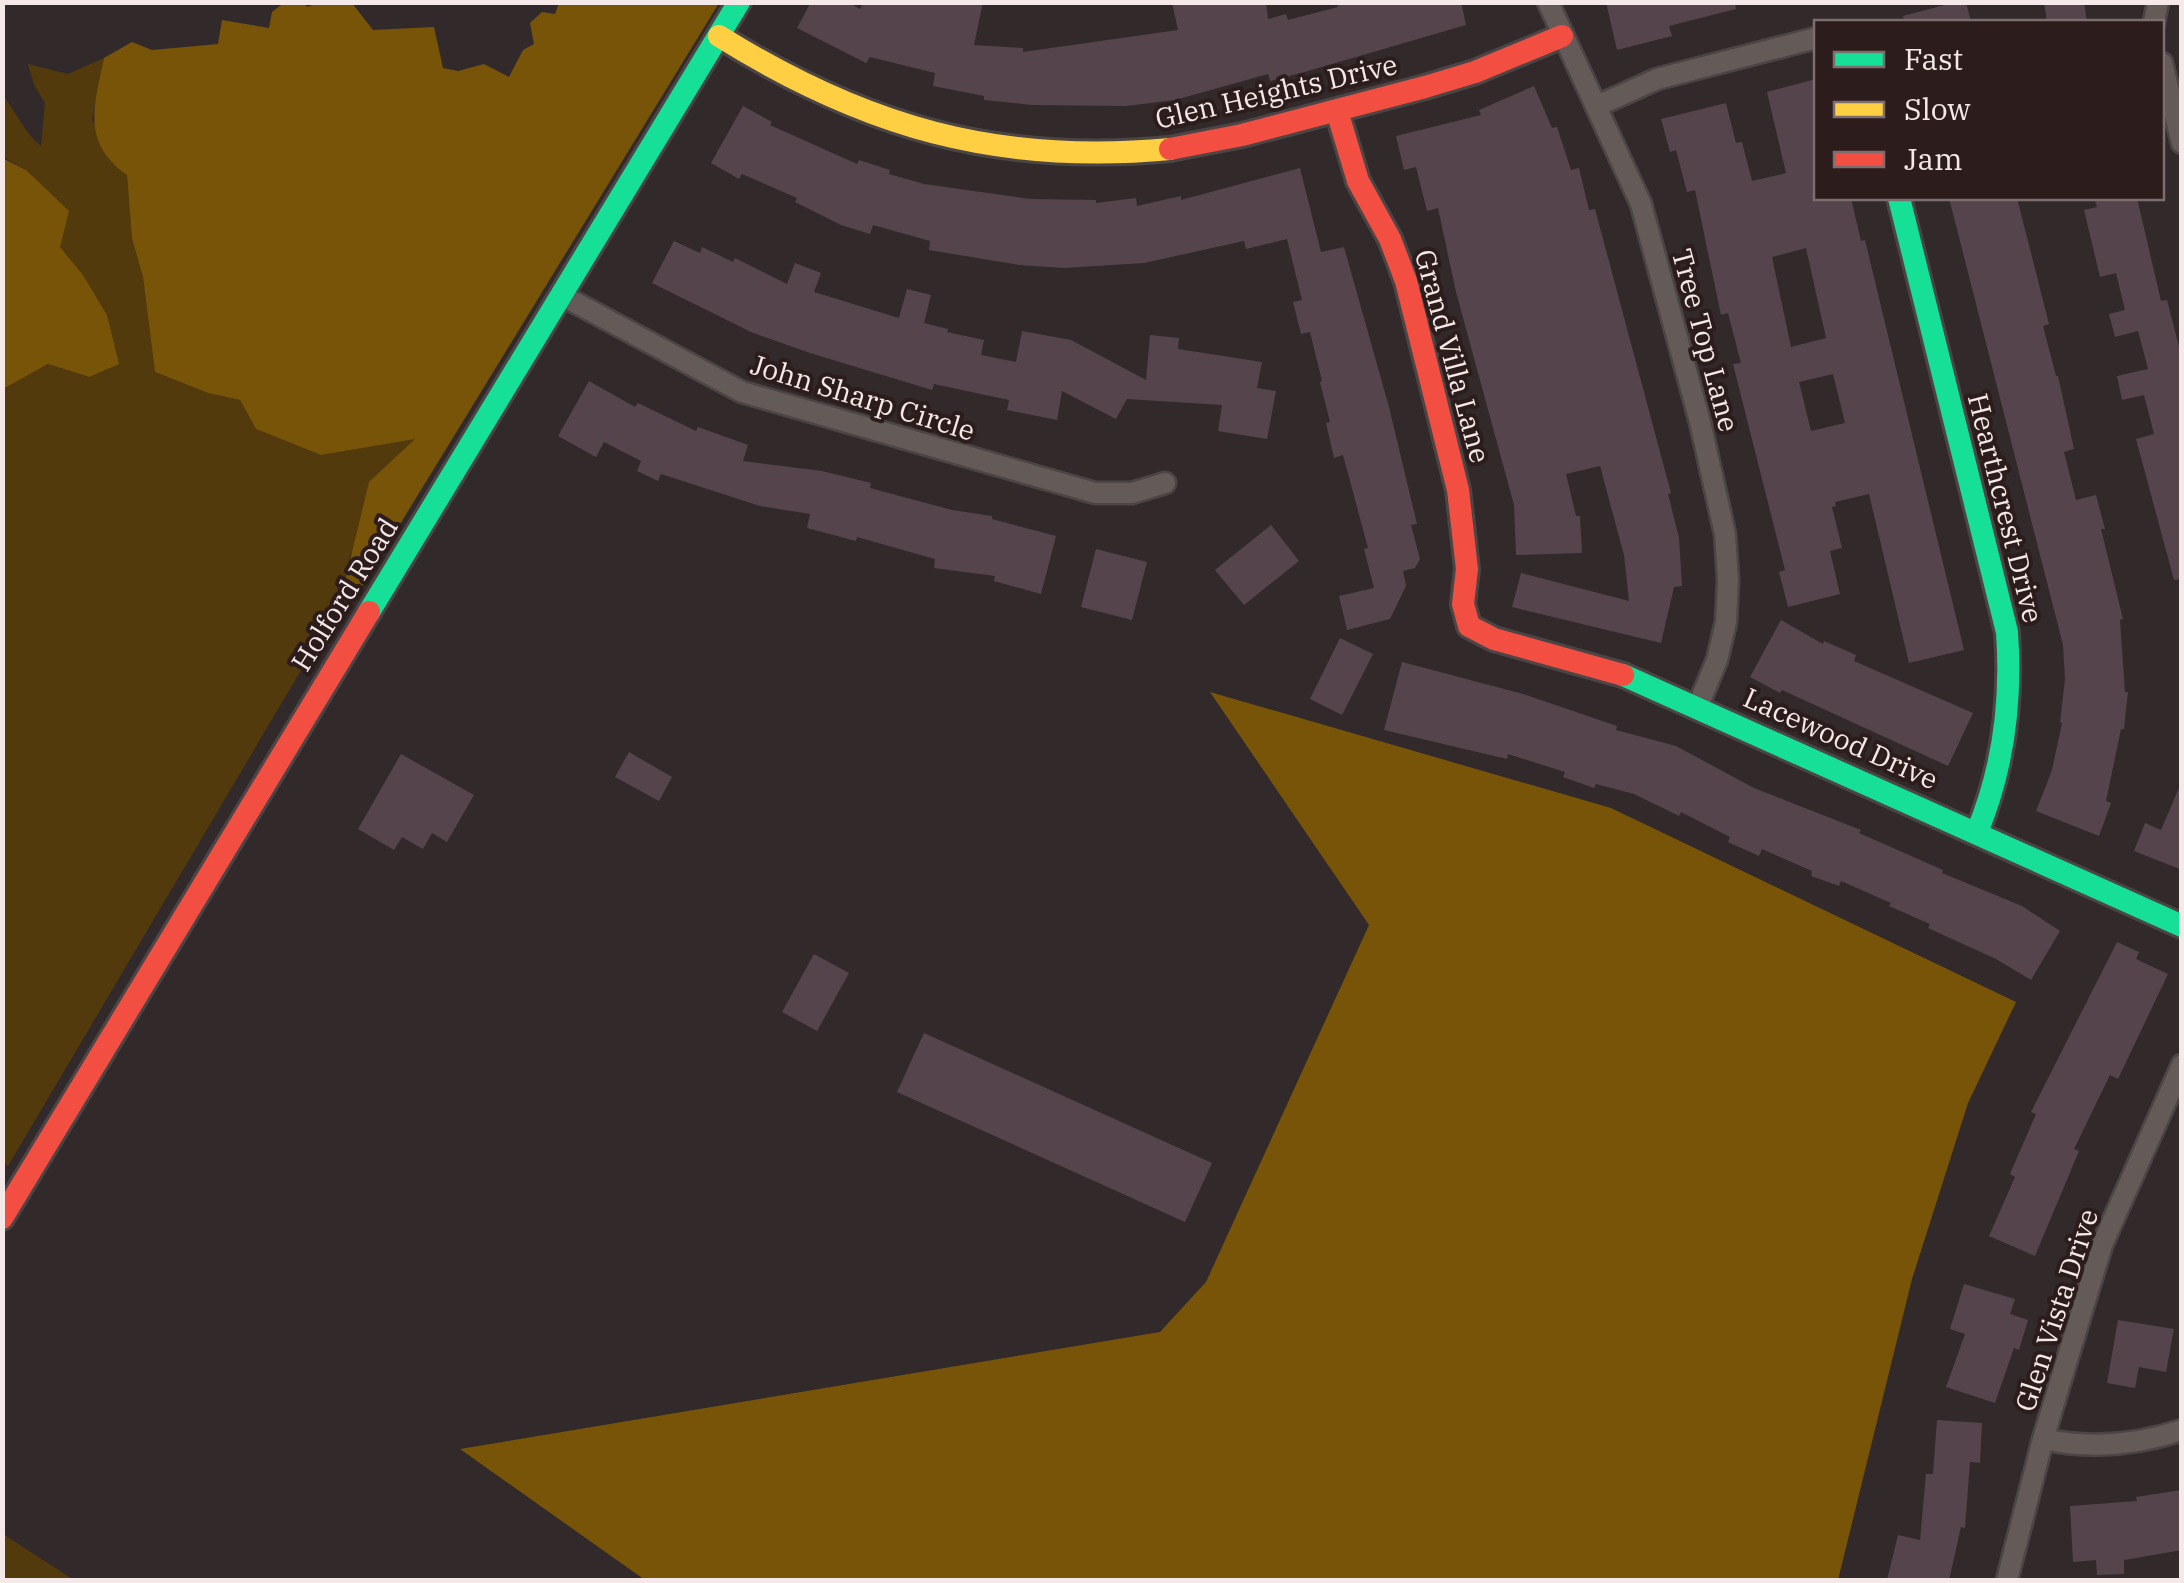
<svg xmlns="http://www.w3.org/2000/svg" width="2184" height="1583" viewBox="0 0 2184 1583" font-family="'IBM Plex Serif',serif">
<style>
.green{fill:#523a0c}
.forest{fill:#775408}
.building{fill:#55444c;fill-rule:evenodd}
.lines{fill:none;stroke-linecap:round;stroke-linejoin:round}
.street-casing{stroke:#4c4545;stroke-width:25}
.fast-casing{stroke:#4c4545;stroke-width:28}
.slow-casing{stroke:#4c4545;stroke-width:28}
.jam-casing{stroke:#4c4545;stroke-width:28}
.street{stroke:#645a57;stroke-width:20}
.fast{stroke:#16e098;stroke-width:22}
.slow{stroke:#ffcf43;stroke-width:22}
.jam{stroke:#f24e42;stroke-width:22}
.labels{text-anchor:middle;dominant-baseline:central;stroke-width:8;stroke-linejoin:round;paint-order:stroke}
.street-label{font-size:28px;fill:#f4e8e8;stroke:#2c1c1c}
</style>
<rect width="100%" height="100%" fill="#322a2a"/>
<path class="green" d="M 104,58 L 92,120 L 127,175 L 132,239 L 143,277 L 155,372 L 208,393 L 240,400 L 256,429 L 321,455 L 417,438 L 350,556 L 339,606 L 8,1166 L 2,1162 L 3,389 L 48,364 L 88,377 L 107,315 L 83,275 L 60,247 L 26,170 L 3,157 L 2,94 C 17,113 23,131 41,146 L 45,103 L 34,85 L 28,64 L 68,74 Z
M 3,1534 L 74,1580 L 3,1580 Z"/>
<path class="forest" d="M 285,2 L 304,3 L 307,7 L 317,3 L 352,3 L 373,30 L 434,27 L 443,68 L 458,71 L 484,64 L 509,77 L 523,50 L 534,44 L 530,23 L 542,12 L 555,14 L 559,3 L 719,3 L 356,596 L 339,606 L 369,482 L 415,439 L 321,455 L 256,429 L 240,400 L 208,393 L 155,372 L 143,277 L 132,239 L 127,175 C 81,142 94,106 104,58 L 132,42 L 152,50 L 218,44 L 222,20 L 269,28 L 272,12 Z
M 2,158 L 26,170 L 69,211 L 60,247 L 83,275 L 107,315 L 119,364 L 89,377 L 48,364 L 3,389 Z
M 1210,692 L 1611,808 L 2016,1002 L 1968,1103 L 1912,1279 L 1838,1580 L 645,1580 L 460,1449 L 1160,1332 L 1206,1282 L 1369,925 Z"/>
<path class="building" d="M 811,2 L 848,2 L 860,9 L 864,2 L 983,2 L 974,45 L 1023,48 L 1023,52 L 1178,30 L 1172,2 L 1266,2 L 1268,19 L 1286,14 L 1288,20 L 1338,7 L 1337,2 L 1461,2 L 1466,25 L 1301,73 L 1270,81 L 1268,74 L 1175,100 L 1126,106 L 1032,105 L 984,100 L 984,96 L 933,86 L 935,73 L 870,57 L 866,63 L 797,28 Z
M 1606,2 L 1735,2 L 1736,9 L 1669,26 L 1672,36 L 1617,50 Z
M 1956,2 L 1966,2 L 1971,22 L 1904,22 L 1903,16 Z
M 2044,2 L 2084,2 L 2087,22 L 2047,22 Z
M 1816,79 L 1816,198 L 1851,198 L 1861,241 L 1865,240 L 1964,650 L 1909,663 L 1869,494 L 1835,502 L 1836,506 L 1832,507 L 1842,548 L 1830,551 L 1840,594 L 1788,607 L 1779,572 L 1785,570 L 1733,364 L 1741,363 L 1728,313 L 1721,315 L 1695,190 L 1687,192 L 1676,150 L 1670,152 L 1661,119 L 1726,103 L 1736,143 L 1742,142 L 1752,181 L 1786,173 L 1767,92 ZM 1806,248 L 1826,338 L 1791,347 L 1772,257 ZM 1833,374 L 1845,423 L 1811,431 L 1799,382 Z
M 1534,86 L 1552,128 L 1557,127 L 1571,170 L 1579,168 L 1589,210 L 1595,209 L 1671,493 L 1668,494 L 1679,538 L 1682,586 L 1674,587 L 1661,643 L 1512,607 L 1521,573 L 1629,601 L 1624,555 L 1600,466 L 1566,474 L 1576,516 L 1580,516 L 1582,553 L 1516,555 L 1514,505 L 1456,292 L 1438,208 L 1427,211 L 1416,167 L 1404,170 L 1396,136 L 1481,115 L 1479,110 Z
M 743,106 L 772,122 L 770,125 L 857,164 L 859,160 L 890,170 L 889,174 L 924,184 L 1031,199 L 1096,200 L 1096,203 L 1136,198 L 1137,206 L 1181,196 L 1181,200 L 1300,168 L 1321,252 L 1344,247 L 1389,407 L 1417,524 L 1411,525 L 1420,559 L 1415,568 L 1403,571 L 1406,586 L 1390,619 L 1347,630 L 1339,596 L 1374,588 L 1364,549 L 1368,548 L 1343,455 L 1334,458 L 1326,423 L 1330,422 L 1320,382 L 1322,381 L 1310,332 L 1301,334 L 1293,302 L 1302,300 L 1287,239 L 1246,249 L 1244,241 L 1144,263 L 1064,268 L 1019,265 L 929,250 L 930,241 L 873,225 L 870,234 L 841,225 L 795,202 L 797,198 L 742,174 L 739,179 L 711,163 Z
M 1949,198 L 2017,198 L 2049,324 L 2043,326 L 2056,376 L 2058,376 L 2074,449 L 2064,452 L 2076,500 L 2096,495 L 2105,529 L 2101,529 L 2123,619 L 2120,620 L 2125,692 L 2128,692 L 2124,729 L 2121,729 L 2106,801 L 2111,803 L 2099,836 L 2036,811 L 2052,770 L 2062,723 L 2060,722 L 2065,679 L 2063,645 Z
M 2094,198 L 2137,198 L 2161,301 L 2167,300 L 2182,358 L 2182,579 L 2174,580 L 2136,439 L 2154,434 L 2144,395 L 2122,400 L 2117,376 L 2148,369 L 2138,331 L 2115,337 L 2109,314 L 2125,310 L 2116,273 L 2100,277 L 2084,210 L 2097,207 Z
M 674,241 L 700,253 L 702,247 L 733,262 L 735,258 L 787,284 L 795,263 L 821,273 L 814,292 L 899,318 L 907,289 L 931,295 L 924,323 L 948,329 L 947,332 L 984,340 L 981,355 L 1016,362 L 1022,331 L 1071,340 L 1146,380 L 1150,335 L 1179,338 L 1178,349 L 1262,362 L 1257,388 L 1276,391 L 1267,439 L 1218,431 L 1222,405 L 1127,399 L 1116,419 L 1062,391 L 1057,420 L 1007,410 L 1009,400 L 934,384 L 932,390 L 810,353 L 751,332 L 652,283 Z
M 589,381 L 635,407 L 638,403 L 696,431 L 698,427 L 748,445 L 743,461 L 822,471 L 871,483 L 870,488 L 952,510 L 992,516 L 992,519 L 1056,536 L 1041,594 L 994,581 L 995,576 L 934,568 L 935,559 L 857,537 L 856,541 L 807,528 L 810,514 L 760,506 L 661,474 L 658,481 L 637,471 L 641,461 L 604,442 L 596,457 L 558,436 Z
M 1271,525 L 1299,561 L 1244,605 L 1215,570 Z
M 1096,549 L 1147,562 L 1132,620 L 1081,607 Z
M 1781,620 L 1823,644 L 1824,641 L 1856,655 L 1854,661 L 1973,713 L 1948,766 L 1782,690 L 1780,693 L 1750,677 Z
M 1340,638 L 1373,654 L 1342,715 L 1310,699 Z
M 1402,662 L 1523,694 L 1617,726 L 1616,730 L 1676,746 L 1754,788 L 1861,830 L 1859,833 L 1943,870 L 1942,873 L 2022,906 L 2060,931 L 2031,980 L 1996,959 L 1928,928 L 1930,924 L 1889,906 L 1891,903 L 1841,881 L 1839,886 L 1811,876 L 1812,871 L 1762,849 L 1759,856 L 1728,842 L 1730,837 L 1681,812 L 1679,816 L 1634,794 L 1596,784 L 1594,788 L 1563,777 L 1565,772 L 1508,754 L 1507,759 L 1384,730 Z
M 629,752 L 672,777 L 659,801 L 615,777 Z
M 401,754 L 474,795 L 447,842 L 432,833 L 423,849 L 402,837 L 394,850 L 358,829 Z
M 2182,781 L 2182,870 L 2134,851 L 2145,823 L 2161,830 Z
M 2117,942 L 2139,952 L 2136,959 L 2168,974 L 2118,1079 L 2110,1075 L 2074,1149 L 2079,1151 L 2035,1256 L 1989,1236 L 2015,1177 L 2010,1174 L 2036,1114 L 2031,1112 Z
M 814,954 L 849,973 L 817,1031 L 782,1012 Z
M 924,1033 L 1212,1163 L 1185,1222 L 897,1092 Z
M 1964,1284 L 2015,1299 L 2010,1314 L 2028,1320 L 2019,1350 L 2014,1348 L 1995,1403 L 1946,1387 L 1965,1334 L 1950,1329 Z
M 2118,1320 L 2174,1329 L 2166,1372 L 2139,1367 L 2135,1388 L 2107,1383 Z
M 1937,1420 L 1982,1423 L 1980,1463 L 1970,1462 L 1965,1528 L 1961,1527 L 1949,1580 L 1887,1580 L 1898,1535 L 1920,1540 L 1926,1474 L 1933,1474 Z
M 2182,1490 L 2182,1550 L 2124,1560 L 2124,1574 L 2097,1575 L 2096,1560 L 2073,1562 L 2070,1506 L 2137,1501 L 2136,1497 Z"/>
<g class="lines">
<g class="street-casing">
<path id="street" d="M 1548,2 L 1641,204 L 1700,422 L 1725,534 L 1728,580 L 1726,622 L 1717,660 L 1698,706
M 2154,22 L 2158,2
M 2162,63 L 2182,143
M 1597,106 L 1657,79 L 1816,38
M 563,296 L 742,392 L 1095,493 L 1132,493 L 1165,483
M 2043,1439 C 2089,1449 2137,1445 2182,1430
M 2007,1580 L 2043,1439 L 2102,1245 L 2182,1065"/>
</g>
<g class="fast-casing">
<path id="fast" d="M 1899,198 L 2007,632 C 2012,702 2004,767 1977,832
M 369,612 L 739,2
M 1623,675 L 2182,926"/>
</g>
<g class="slow-casing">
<path id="slow" d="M 719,36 C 865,127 997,165 1170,149"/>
</g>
<g class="jam-casing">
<path id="jam" d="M 1337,111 L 1358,181 L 1390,239 L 1406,281 L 1458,490 L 1467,569 L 1463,604 L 1469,626 L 1494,639 L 1623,675
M 1170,149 L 1242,135 L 1425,87 L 1475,72 L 1562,36
M 2,1218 L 369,612"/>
</g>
<use href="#street" class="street"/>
<use href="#fast" class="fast"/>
<use href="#slow" class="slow"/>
<use href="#jam" class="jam"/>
</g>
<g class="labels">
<g class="street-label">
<text transform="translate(1276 91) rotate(-13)">Glen Heights Drive</text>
<text transform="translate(1706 340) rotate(75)">Tree Top Lane</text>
<text transform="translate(1453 356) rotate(75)">Grand Villa Lane</text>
<text transform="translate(863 397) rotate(17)">John Sharp Circle</text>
<text transform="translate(2006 508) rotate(76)">Hearthcrest Drive</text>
<text transform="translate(344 594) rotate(-58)">Holford Road</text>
<text transform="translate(1841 738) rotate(24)">Lacewood Drive</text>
<text transform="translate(2056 1310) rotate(-72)">Glen Vista Drive</text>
</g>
</g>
<rect width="2184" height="1583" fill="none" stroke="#f4e8e8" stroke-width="10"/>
<rect x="1814" y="20" width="350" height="180" fill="#2c1c1c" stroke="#7c6e6e" stroke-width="2.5"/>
<rect x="1834" y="52" width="50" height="15" fill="#16e098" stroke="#7c6e6e" stroke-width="2.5"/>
<text x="1904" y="70" font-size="30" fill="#f4e8e8">Fast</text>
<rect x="1834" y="102" width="50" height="15" fill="#ffcf43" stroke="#7c6e6e" stroke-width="2.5"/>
<text x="1904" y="120" font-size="30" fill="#f4e8e8">Slow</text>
<rect x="1834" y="152" width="50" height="15" fill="#f24e42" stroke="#7c6e6e" stroke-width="2.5"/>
<text x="1904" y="170" font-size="30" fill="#f4e8e8">Jam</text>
</svg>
